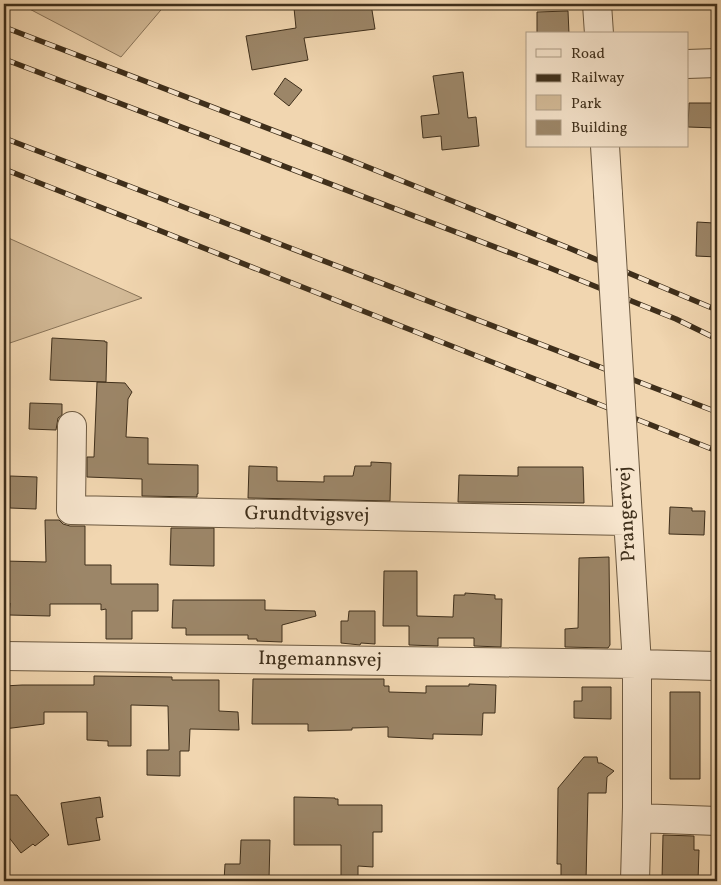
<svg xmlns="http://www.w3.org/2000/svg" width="721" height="885" viewBox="0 0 721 885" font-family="Vollkorn,serif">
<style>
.green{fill:#d3ba97;stroke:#897459}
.building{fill:#9c8668;stroke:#3f2f1b}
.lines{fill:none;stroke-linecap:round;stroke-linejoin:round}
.minor-casing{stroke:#6c5940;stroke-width:30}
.minor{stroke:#f6e4cc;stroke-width:28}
.rail-casing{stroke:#3f2f1b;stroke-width:5.5}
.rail{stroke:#f6e4cc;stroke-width:4;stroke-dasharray:11;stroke-linecap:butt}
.minor-bridge-casing{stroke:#6c5940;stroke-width:30;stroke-linecap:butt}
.minor-bridge{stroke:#f6e4cc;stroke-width:28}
.labels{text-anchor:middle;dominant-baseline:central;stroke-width:4.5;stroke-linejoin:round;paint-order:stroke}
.street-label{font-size:20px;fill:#3f2f1b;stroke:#f6e4cc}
</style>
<rect width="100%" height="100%" fill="#f1d6b0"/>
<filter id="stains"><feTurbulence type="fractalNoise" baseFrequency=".004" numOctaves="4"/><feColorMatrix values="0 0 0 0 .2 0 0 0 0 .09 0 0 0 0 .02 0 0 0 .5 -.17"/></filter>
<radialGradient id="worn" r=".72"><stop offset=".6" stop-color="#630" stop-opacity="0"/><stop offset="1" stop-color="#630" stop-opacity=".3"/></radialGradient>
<path class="green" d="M 20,4 L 166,4 L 121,57 Z
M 4,236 L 142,298 L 4,345 Z"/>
<path class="building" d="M 328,4 L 329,7 L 347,4 L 371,4 L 375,29 L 304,38 L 308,60 L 252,70 L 246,36 L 296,28 L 294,8 Z
M 568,11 L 569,34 L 537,34 L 537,12 Z
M 463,72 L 468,118 L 476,117 L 479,146 L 442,150 L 441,136 L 423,138 L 421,116 L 439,114 L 433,76 Z
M 285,78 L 302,90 L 289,106 L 274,94 Z
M 689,103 L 717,103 L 717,128 L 688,127 Z
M 697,222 L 714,223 L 714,228 L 717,228 L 717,257 L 696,256 Z
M 52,338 L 105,341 L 105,342 L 107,342 L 106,382 L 50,380 Z
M 97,382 L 125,383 L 132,392 L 128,399 L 126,437 L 148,438 L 148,464 L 198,465 L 198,494 L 197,494 L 197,497 L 142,496 L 142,479 L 87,477 L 87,457 L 94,457 Z
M 30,403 L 62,404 L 62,415 L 58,418 L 56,430 L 29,429 Z
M 371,462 L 391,463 L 390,501 L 248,498 L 249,466 L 277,467 L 277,481 L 324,482 L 324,476 L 353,476 L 355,466 L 371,466 Z
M 518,467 L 583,467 L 584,503 L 458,502 L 459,475 L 518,476 Z
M 10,476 L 37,477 L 36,509 L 10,508 Z
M 670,507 L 692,508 L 692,511 L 705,511 L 704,535 L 669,534 Z
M 45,520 L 59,520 L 63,524 L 70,526 L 85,526 L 85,565 L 111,565 L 111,584 L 158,584 L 158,611 L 132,611 L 132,639 L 106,639 L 106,609 L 101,610 L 101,604 L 50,604 L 50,616 L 9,615 L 10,603 L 4,603 L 4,561 L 46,562 Z
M 171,528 L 214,528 L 214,566 L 170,565 Z
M 609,557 L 610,645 L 608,648 L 565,647 L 565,629 L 578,628 L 579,558 Z
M 384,571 L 417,571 L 417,616 L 453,617 L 454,595 L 465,595 L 465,593 L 495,595 L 495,599 L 502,599 L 501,647 L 474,646 L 474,638 L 438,638 L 438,646 L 409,645 L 409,626 L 383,626 Z
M 173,600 L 265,600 L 265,610 L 315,611 L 316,616 L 282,625 L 282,642 L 257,641 L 257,639 L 248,639 L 248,635 L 186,635 L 186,628 L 172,628 Z
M 349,611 L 375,611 L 375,644 L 361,643 L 360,645 L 341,643 L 341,621 L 348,621 Z
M 94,676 L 172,677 L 172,680 L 219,680 L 219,711 L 238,712 L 239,730 L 190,729 L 189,751 L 180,751 L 180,776 L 147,775 L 147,750 L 169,750 L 168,706 L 131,705 L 131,746 L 108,746 L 108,741 L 87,740 L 87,712 L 44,712 L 44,724 L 4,729 L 4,686 L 22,685 L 94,685 Z
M 253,679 L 384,679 L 384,686 L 389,686 L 389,692 L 426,693 L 426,686 L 469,686 L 469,684 L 496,685 L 495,713 L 483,713 L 482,735 L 433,734 L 433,739 L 388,737 L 388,727 L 352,728 L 352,730 L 308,731 L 308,724 L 252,724 Z
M 582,687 L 611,687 L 611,719 L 574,718 L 574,701 L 582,701 Z
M 670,692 L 700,692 L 700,779 L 670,779 Z
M 584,757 L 597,757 L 598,763 L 601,763 L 614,771 L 607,777 L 606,793 L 588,793 L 586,881 L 561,881 L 561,864 L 557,864 L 558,788 Z
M 4,795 L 17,795 L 49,835 L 35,846 L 33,844 L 21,853 L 4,831 Z
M 100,797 L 103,817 L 96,818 L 100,840 L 68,845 L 61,803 Z
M 294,797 L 335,798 L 335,799 L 338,799 L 338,805 L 382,805 L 382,832 L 373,832 L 373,867 L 358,866 L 358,881 L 341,881 L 341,845 L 294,845 Z
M 663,835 L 694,836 L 694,850 L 699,850 L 698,881 L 672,881 L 671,879 L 662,879 Z
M 241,840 L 270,840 L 269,879 L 260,878 L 260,881 L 224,881 L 225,864 L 240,864 Z"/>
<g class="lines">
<g class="minor-casing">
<path id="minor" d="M 597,4 L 599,34
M 687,64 L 717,63
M 605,146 L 608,194
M 72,426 L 71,510 L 627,521
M 626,486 L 637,664 L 637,807 L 635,881
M 4,656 L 637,664 L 717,666
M 637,818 L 717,821"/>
</g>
<use href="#minor" class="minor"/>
<g class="rail-casing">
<path id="rail" d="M 4,27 L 345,158 L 564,246 L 717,310
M 4,59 L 550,268 L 676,319 L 717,339
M 4,138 L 717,412
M 4,169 L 717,451"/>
</g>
<use href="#rail" class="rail"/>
<g class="minor-bridge-casing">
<path id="minor-bridge" d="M 608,194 L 626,486"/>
</g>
<use href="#minor-bridge" class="minor-bridge"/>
</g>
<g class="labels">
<g class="street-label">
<text transform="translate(627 514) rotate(-93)">Prangervej</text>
<text transform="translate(307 515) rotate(1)">Grundtvigsvej</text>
<text transform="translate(320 660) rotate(1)">Ingemannsvej</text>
</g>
</g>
<rect width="721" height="885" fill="none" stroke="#f1d6b0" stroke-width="20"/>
<rect x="5" y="5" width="711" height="875" fill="none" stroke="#3f2f1b" stroke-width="2.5"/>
<rect x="10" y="10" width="701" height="865" fill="none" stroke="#3f2f1b"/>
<rect x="526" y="32" width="162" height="115" fill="#f6e4cc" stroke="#ad9c85"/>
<rect x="536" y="49" width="25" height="8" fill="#f6e4cc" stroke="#ad9c85"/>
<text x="571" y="58" font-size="15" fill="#3f2f1b">Road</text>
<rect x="536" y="74" width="25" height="8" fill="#3f2f1b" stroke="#ad9c85"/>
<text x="571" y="82" font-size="15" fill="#3f2f1b">Railway</text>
<rect x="536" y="95" width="25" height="15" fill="#d3ba97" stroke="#ad9c85"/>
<text x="571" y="108" font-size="15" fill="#3f2f1b">Park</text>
<rect x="536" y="120" width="25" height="15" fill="#9c8668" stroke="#ad9c85"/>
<text x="571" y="132" font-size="15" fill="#3f2f1b">Building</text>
<rect width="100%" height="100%" filter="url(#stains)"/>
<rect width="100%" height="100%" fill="url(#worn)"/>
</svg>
